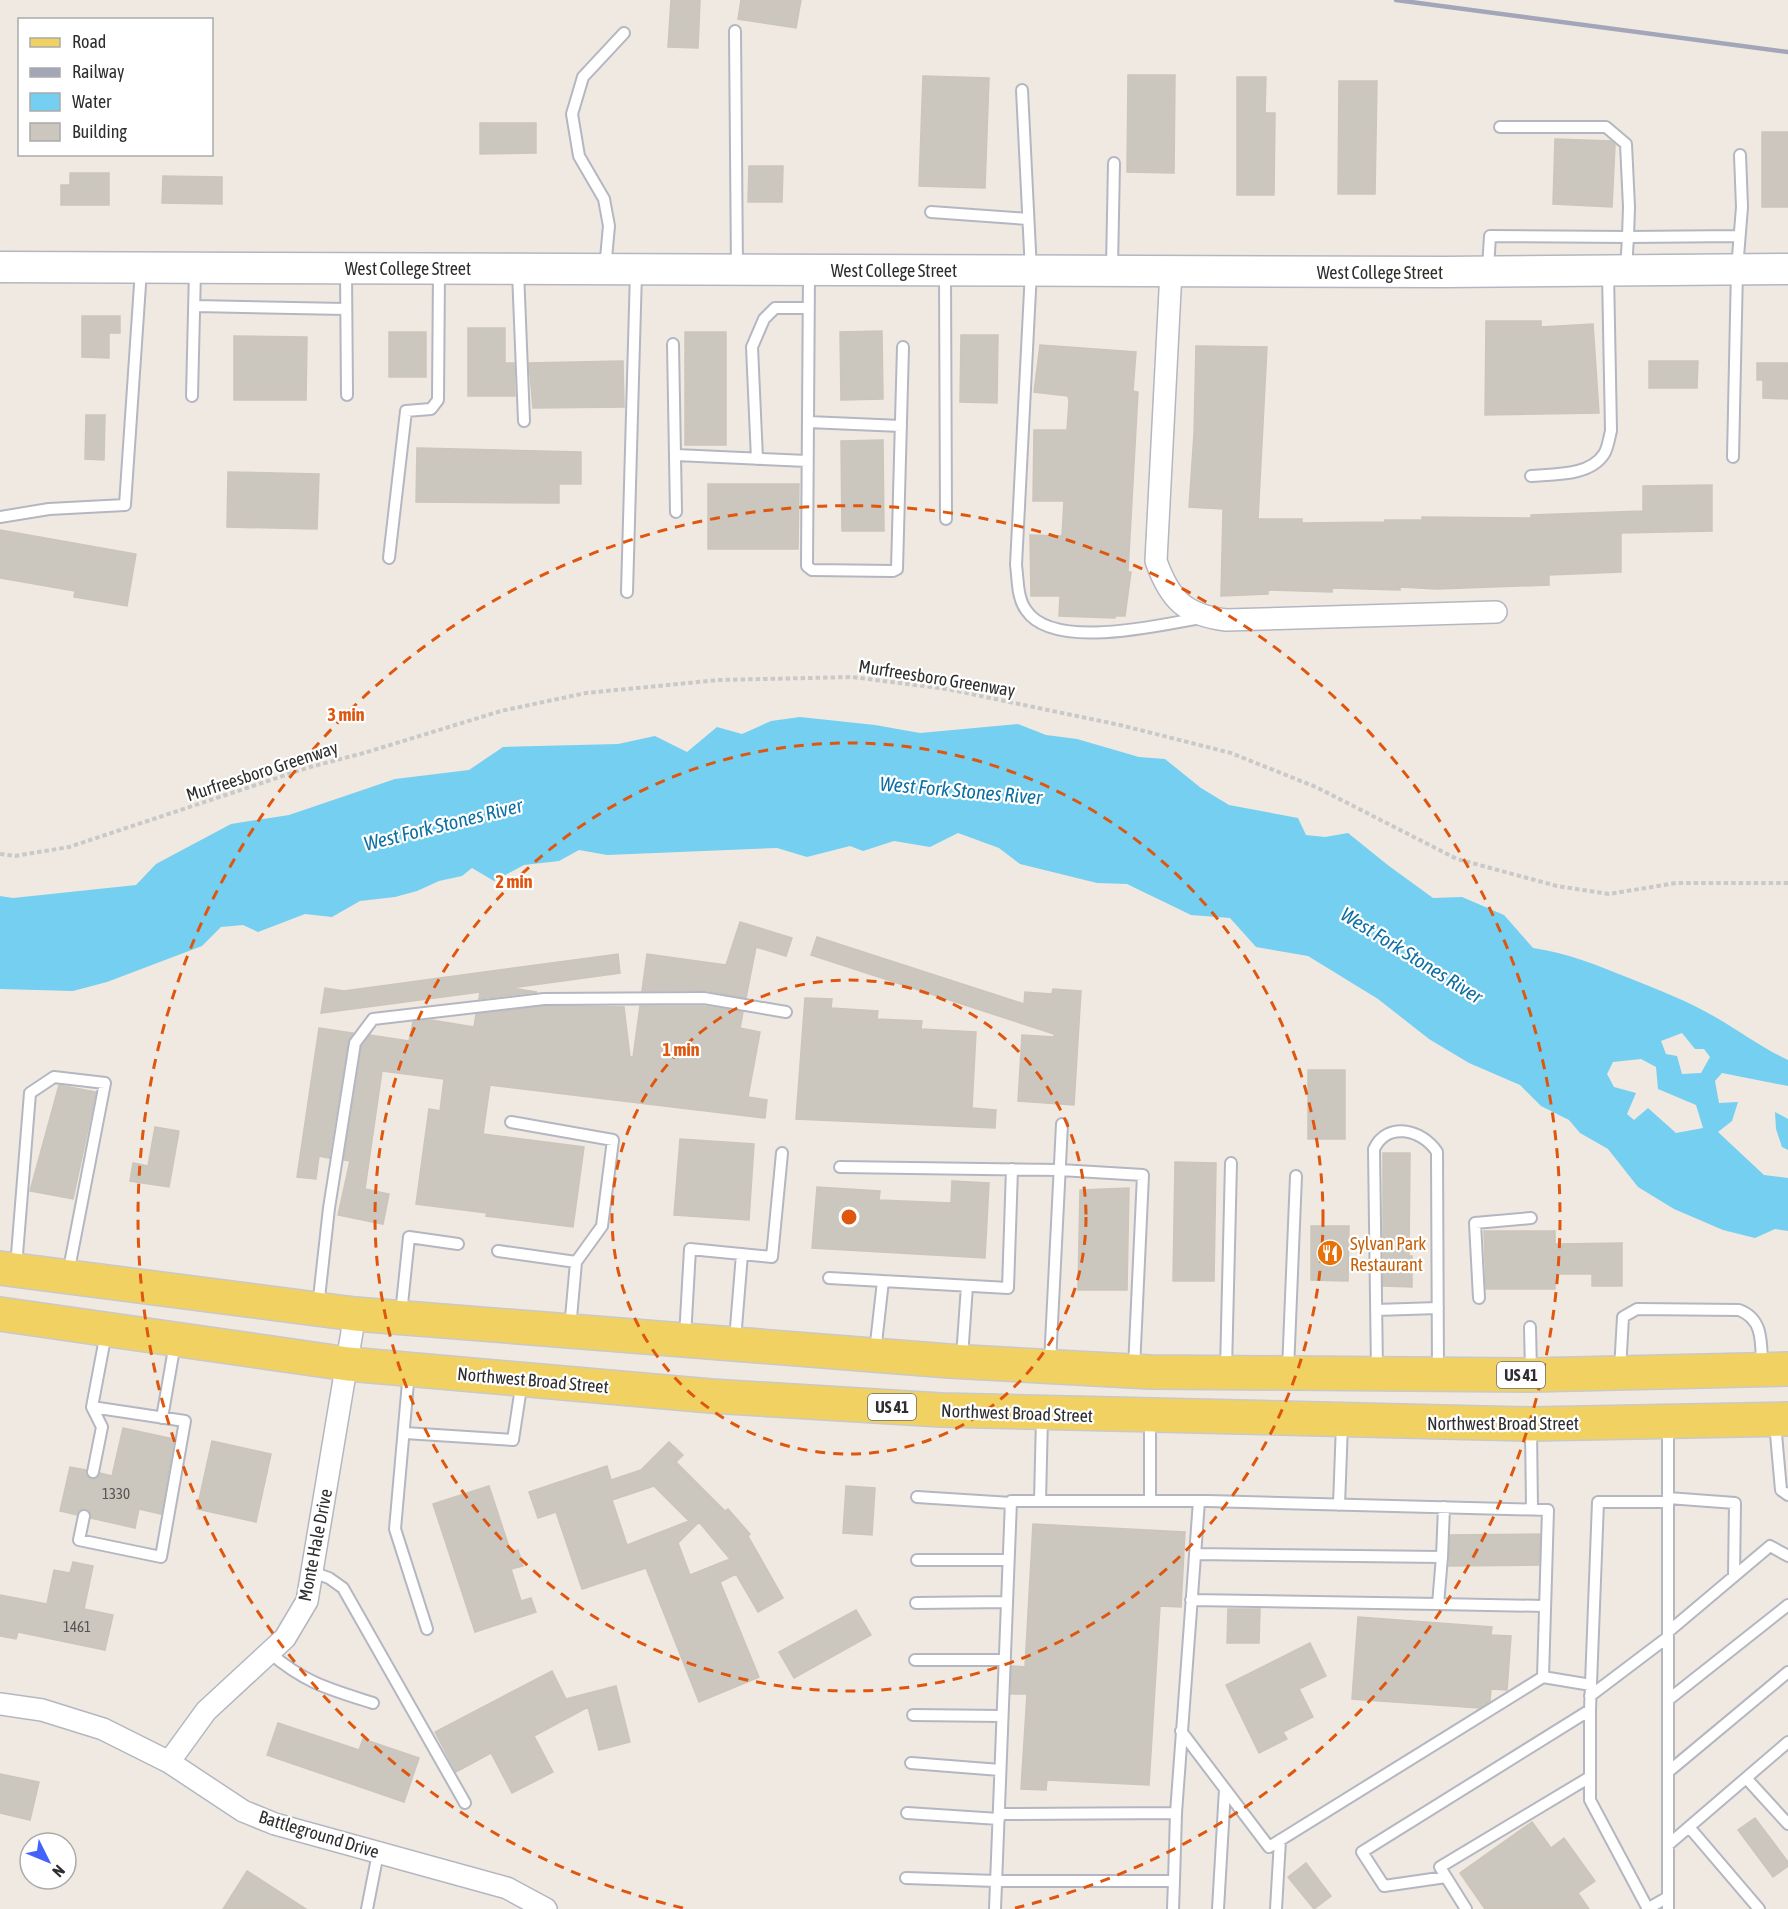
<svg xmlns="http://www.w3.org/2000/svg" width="1788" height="1909" viewBox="0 0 1788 1909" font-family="'Asap Condensed',sans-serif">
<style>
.water{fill:#75cff0;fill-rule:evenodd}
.building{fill:#cbc7bf;stroke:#cbc5ba;stroke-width:1.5;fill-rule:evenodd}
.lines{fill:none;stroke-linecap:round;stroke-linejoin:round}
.lane-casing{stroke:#b4b7c1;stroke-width:14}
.street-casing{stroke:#b4b7c1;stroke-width:24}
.secondary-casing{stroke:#b4b7c1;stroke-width:33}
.primary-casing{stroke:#c9c9c9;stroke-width:36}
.path{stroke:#c9c9c9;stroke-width:4;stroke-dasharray:4.5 3;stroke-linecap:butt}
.lane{stroke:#fff;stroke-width:10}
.street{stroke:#fff;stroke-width:21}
.secondary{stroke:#fff;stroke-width:30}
.primary{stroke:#f2d163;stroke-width:33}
.rail{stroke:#a3a6b8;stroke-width:4.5}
.ring{fill:none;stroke:#df570e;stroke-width:3;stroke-dasharray:10 8}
.labels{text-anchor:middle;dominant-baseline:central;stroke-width:4.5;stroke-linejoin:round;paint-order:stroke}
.number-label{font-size:15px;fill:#555452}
.shield{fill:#fff;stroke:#6d6d6d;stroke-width:1.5}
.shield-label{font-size:16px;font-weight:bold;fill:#2e2e2e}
.street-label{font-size:18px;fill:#2e2e2e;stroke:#fff}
.food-label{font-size:18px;fill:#c56008;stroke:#fff;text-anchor:start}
.water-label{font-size:20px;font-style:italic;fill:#0d6fa3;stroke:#fff}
.centre{fill:#df570e;stroke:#fff;stroke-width:3}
.ring-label{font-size:18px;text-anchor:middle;font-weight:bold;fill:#df570e;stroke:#fff;stroke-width:4.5;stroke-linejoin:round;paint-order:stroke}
</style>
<rect width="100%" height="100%" fill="#efe9e1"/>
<path class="water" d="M 800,717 L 875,725 L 920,733 L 1018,724 L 1046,735 L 1077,739 L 1139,757 L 1165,759 L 1201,788 L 1229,805 L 1298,818 L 1306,835 L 1325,837 L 1348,833 L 1389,866 L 1433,898 L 1462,897 L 1504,915 L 1533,948 C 1568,953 1596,965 1629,978 C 1659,990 1688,1001 1717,1018 C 1741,1032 1762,1048 1788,1060 L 1788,1086 L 1722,1073 L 1715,1081 L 1719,1103 L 1738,1102 L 1732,1121 L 1718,1132 L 1764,1175 L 1788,1178 L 1788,1231 L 1775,1229 L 1755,1238 L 1723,1230 L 1674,1209 L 1638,1187 L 1608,1149 L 1580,1133 L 1569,1120 L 1541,1106 L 1520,1085 L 1469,1063 L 1429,1039 L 1378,999 L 1308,956 L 1256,947 L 1230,918 L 1191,915 L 1127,884 L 1097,883 L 1020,864 L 999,848 L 958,833 L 930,847 L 894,841 L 863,851 L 850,846 L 807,857 L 777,848 L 607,855 L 579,850 L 559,861 L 524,865 L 494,881 L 472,868 L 462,876 L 439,881 L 417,891 L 395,897 L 360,901 L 332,917 L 305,914 L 258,932 L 243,925 L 221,927 L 202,946 L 107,982 L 73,991 L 0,989 L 0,896 L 13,898 L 136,885 L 156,864 L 231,824 L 289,815 L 395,779 L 469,770 L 503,747 L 618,744 L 655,736 L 687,752 L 717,727 L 742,734 L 771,721 ZM 1682,1033 L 1695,1049 L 1704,1049 L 1710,1057 L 1701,1073 L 1682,1074 L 1677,1056 L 1666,1054 L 1661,1041 ZM 1641,1059 L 1656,1067 L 1658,1089 L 1696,1105 L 1703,1128 L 1676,1133 L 1648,1108 L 1634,1120 L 1627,1114 L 1636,1093 L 1614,1087 L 1607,1074 L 1613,1062 Z
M 1775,1112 L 1788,1119 L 1788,1150 L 1782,1147 L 1776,1129 Z"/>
<path class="building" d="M 671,0 L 700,0 L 698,48 L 668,47 Z
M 741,0 L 801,0 L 796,28 L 738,19 Z
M 1128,75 L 1175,75 L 1174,173 L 1127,172 Z
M 923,76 L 989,78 L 985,188 L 919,186 Z
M 1237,77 L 1266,77 L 1265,113 L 1275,113 L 1274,195 L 1237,195 Z
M 1339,81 L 1377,81 L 1375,194 L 1338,194 Z
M 480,123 L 536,123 L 536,153 L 480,154 Z
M 1762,132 L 1788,132 L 1788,207 L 1762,207 Z
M 1555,139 L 1611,141 L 1615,145 L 1612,207 L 1553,204 Z
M 749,166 L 783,166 L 782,202 L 748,202 Z
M 70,173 L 109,173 L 109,205 L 61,205 L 61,185 L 70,185 Z
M 163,176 L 222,177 L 222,204 L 162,203 Z
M 82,316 L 120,316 L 120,333 L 109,333 L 109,358 L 82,357 Z
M 1486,321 L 1541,321 L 1541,327 L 1593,324 L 1599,413 L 1485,415 Z
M 468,328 L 505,328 L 505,363 L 514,363 L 515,396 L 468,396 Z
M 882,331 L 883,399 L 841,400 L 840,332 Z
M 389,332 L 426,332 L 426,377 L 389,377 Z
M 685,332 L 726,332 L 726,445 L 685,445 Z
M 961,335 L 998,335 L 997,403 L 960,402 Z
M 234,336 L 307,337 L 306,400 L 234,400 Z
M 1040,345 L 1136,352 L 1133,391 L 1138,392 L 1128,572 L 1131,572 L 1125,616 L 1115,616 L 1115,618 L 1059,616 L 1060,596 L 1031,596 L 1030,535 L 1062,536 L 1064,501 L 1033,501 L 1034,430 L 1067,430 L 1069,401 L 1068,396 L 1034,392 Z
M 1196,346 L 1267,347 L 1258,519 L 1302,519 L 1302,523 L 1385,522 L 1385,520 L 1422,520 L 1422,517 L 1531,518 L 1531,515 L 1643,511 L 1643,486 L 1712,485 L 1712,531 L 1621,533 L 1621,572 L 1549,575 L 1549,585 L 1437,589 L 1400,587 L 1400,590 L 1332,588 L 1332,592 L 1268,590 L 1268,594 L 1221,596 L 1223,509 L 1189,507 L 1194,434 Z
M 623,361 L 624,407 L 533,408 L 529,363 Z
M 1649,361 L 1698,361 L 1697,388 L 1649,388 Z
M 1757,363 L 1788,363 L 1788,399 L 1763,398 L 1763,380 L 1757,380 Z
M 86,415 L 105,415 L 104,460 L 85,459 Z
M 883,440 L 884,531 L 842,531 L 841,441 Z
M 417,448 L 581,452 L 581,484 L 559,484 L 559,503 L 416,502 Z
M 228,472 L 319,474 L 317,529 L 227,527 Z
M 708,484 L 799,484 L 798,549 L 708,549 Z
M 0,530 L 136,554 L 127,606 L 74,597 L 75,591 L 0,578 Z
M 740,922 L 792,938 L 786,956 L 756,947 L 746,998 L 704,990 L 642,991 L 647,954 L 726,965 Z
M 817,937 L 1024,1004 L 1025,992 L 1052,994 L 1053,989 L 1081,991 L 1074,1105 L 1018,1101 L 1022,1035 L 1054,1037 L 1054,1034 L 811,955 Z
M 618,954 L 620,973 L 511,988 L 537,992 L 479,999 L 480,992 L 321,1013 L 325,988 L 344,991 Z
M 805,998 L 832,999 L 831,1008 L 878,1011 L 877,1019 L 922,1021 L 921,1029 L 976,1032 L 972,1108 L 996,1110 L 995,1128 L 796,1119 Z
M 544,1006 L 624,1007 L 630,1057 L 633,1057 L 640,1006 L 703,1006 L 743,1012 L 740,1028 L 760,1032 L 748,1097 L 767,1100 L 765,1118 L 490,1085 L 483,1134 L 584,1147 L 573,1227 L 486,1216 L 487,1213 L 416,1204 L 429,1109 L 440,1111 L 444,1079 L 382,1071 L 365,1189 L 389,1194 L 383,1224 L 338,1215 L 350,1161 L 344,1160 L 362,1046 L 370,1035 L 409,1041 L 413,1022 L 431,1020 L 474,1027 L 476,1014 Z
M 319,1028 L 353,1033 L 348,1042 L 329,1158 L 319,1156 L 316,1179 L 297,1177 Z
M 1308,1070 L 1345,1070 L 1345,1139 L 1308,1139 Z
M 59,1085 L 96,1092 L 73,1199 L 30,1191 Z
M 155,1127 L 179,1131 L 169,1187 L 130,1181 L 133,1163 L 148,1166 Z
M 680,1139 L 754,1144 L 749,1220 L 674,1215 Z
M 1383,1153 L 1410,1153 L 1409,1256 L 1412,1256 L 1412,1287 L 1383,1286 Z
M 1175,1162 L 1216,1163 L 1214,1281 L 1173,1281 Z
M 952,1181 L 989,1183 L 985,1258 L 812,1248 L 817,1187 L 880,1191 L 879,1200 L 951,1203 Z
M 1129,1188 L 1127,1290 L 1078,1290 L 1080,1190 Z
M 1311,1226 L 1349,1226 L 1348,1281 L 1311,1280 Z
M 1484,1231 L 1555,1231 L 1555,1244 L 1622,1243 L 1622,1286 L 1592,1286 L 1592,1274 L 1555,1274 L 1555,1289 L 1486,1289 Z
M 123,1428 L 174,1439 L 161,1514 L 139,1509 L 135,1528 L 91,1518 L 86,1509 L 81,1509 L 77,1515 L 60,1511 L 70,1467 L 86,1470 L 91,1479 L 96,1479 L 100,1473 L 112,1476 Z
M 212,1441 L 271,1454 L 256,1522 L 197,1509 Z
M 669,1442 L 683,1455 L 676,1462 L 725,1511 L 728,1509 L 750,1534 L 748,1536 L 783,1598 L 758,1612 L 736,1574 L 720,1582 L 759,1677 L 699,1702 L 646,1568 L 582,1589 L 556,1512 L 538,1518 L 529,1492 L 607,1466 L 611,1480 L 641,1470 ZM 654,1486 L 689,1521 L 627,1545 L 612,1500 ZM 699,1522 L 730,1559 L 690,1575 L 678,1543 Z
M 489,1486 L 511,1553 L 518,1550 L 523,1566 L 511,1569 L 521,1601 L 531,1598 L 536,1612 L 475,1632 L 433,1504 Z
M 846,1486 L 875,1488 L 872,1535 L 843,1533 Z
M 1033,1524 L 1185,1532 L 1181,1607 L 1160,1606 L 1149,1785 L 1047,1780 L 1046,1790 L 1021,1789 L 1027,1694 L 1011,1694 L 1012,1666 L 1025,1667 Z
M 1540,1534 L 1539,1565 L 1449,1566 L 1450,1535 Z
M 73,1562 L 93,1566 L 84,1609 L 113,1615 L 105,1650 L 18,1632 L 16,1639 L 0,1636 L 0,1595 L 47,1604 L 54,1570 L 70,1573 Z
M 1228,1609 L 1260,1609 L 1259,1643 L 1227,1643 Z
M 856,1610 L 871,1635 L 794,1678 L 779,1652 Z
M 1358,1617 L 1492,1627 L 1491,1635 L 1511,1636 L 1507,1690 L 1491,1689 L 1490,1701 L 1480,1708 L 1352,1699 Z
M 1310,1643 L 1326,1676 L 1299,1689 L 1313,1717 L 1283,1732 L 1287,1739 L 1259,1753 L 1226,1685 Z
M 552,1671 L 566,1699 L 616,1686 L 630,1742 L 599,1750 L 588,1707 L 534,1736 L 553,1772 L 512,1793 L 491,1753 L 456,1772 L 435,1732 Z
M 278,1723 L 359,1750 L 363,1739 L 419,1758 L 404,1802 L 267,1755 Z
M 0,1774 L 39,1782 L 30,1820 L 0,1813 Z
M 1755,1818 L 1788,1862 L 1788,1866 L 1773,1877 L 1738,1830 Z
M 1532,1822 L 1551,1848 L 1564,1838 L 1595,1881 L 1578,1893 L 1589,1909 L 1485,1909 L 1460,1873 Z
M 1306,1863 L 1331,1896 L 1314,1909 L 1288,1877 Z
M 247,1871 L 306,1909 L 223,1909 Z"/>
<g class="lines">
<g class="lane-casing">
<path id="lane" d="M 735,31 L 737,269
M 1022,90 L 1031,271 L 1016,565 C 1018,579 1017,598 1026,610 C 1053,651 1159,625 1200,618
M 1500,127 L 1606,127 L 1626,144 L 1629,207 L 1628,237 L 1739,236
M 931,212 L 1028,219
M 1112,268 L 1114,163
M 1488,268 L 1490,236 L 1628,237 L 1626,270
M 605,269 L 609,226 L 604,199 L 579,156 L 572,114 L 583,77 L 624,33
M 346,271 L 347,395
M 518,272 L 524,421
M 809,273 L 807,566 L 812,570 L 893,571 L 897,569 L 903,347
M 945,273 L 946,519
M 196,306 L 346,309
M 673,344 L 676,512
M 192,396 L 195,270
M 808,422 L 901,426
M 676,455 L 807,461
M 1733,457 L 1737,269 L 1742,207 L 1740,155
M 757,459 L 752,347 L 764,319 L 775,308 L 807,308
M 1531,476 C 1554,474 1590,476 1604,454 C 1608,448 1609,438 1611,431 L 1608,273
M 0,517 L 49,509 L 125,505 L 141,270
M 389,558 L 406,411 L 431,409 L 438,400 L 439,271
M 627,592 L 636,272
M 511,1122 L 613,1140 L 602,1226 L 576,1262
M 840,1167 L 1060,1170 L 1143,1175 L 1134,1368
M 498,1251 L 576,1262 L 570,1329
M 16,1267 L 30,1093 L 54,1077 L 105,1083 L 68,1274
M 829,1278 L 1008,1288 L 1012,1169
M 1479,1298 L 1475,1223 L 1531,1218
M 318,1307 L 329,1208 L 355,1043 L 373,1019 L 544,999 L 704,998 L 786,1012
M 1376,1310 L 1438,1308
M 401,1314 L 409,1237 L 458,1244
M 1530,1327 L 1531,1372
M 685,1337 L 690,1249 L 772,1257 L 782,1153
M 735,1340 L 742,1254
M 875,1352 L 883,1281
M 962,1357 L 967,1286
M 1050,1363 L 1062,1124
M 1226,1369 L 1231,1163
M 1288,1370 L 1296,1176
M 1620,1370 L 1623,1317 L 1637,1309 L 1739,1310 C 1764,1319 1761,1344 1762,1367
M 409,1371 L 395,1529 L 427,1629
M 1377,1371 L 1374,1149 C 1387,1121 1422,1129 1437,1152 L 1438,1372
M 162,1418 L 175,1343
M 1775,1423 L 1781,1490 L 1788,1495
M 1531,1428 L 1532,1509
M 405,1433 L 513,1440 L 522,1381
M 93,1472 L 102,1427 L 92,1407 L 106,1333
M 917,1497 L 1011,1503
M 1668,1498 L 1735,1503 L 1734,1576
M 1040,1501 L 1042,1417
M 1150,1501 L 1150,1417
M 1339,1505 L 1342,1424
M 84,1516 L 79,1540 L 161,1557 L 185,1421 L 92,1407
M 1195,1554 L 1442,1557 L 1438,1604 L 1544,1606
M 1442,1557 L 1444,1507
M 917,1560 L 1008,1560
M 312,1572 L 329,1578 L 343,1588 L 465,1803
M 1191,1600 L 1438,1604
M 916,1603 L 1006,1602
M 1668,1632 L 1770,1546 L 1788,1556
M 270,1653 C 305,1683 329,1689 373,1703
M 915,1660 L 1005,1660
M 1590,1696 L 1668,1637
M 1668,1700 L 1788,1605
M 1590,1710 L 1590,1800 L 1648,1909
M 913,1715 L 1002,1716
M 1181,1731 L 1269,1847 L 1543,1677
M 911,1763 L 1000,1770
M 1668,1772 L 1788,1672
M 1746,1778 L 1788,1824
M 907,1813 L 999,1819
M 999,1814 L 1176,1813 L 1199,1501
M 1689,1827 L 1759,1909
M 1668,1845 L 1788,1742
M 1446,1877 L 1440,1867 L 1590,1777
M 906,1878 L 996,1881 L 1174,1881 L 1173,1909
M 1174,1881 L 1176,1813
M 367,1909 L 378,1853
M 995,1909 L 1011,1501 L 1208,1501 L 1548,1510 L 1543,1677 L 1591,1685
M 1218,1909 L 1225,1789
M 1276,1909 L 1280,1840
M 1466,1909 L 1446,1877 L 1384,1886 L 1362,1852 L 1590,1710 L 1598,1502 L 1668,1502
M 1647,1909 L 1668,1897
M 1668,1909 L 1668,1423"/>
</g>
<g class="street-casing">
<path id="street" d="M 1171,271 L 1156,561 C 1170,600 1185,615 1226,620 L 1496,612
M 0,1704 L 42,1710 L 103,1729 L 169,1762 L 243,1811 L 275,1824 L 507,1888 L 546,1909
M 169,1762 L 206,1711 L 285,1638 L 307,1601 L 355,1314"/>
</g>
<g class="secondary-casing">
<path id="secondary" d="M 0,267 L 1445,272 L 1788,269"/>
</g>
<g class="primary-casing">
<path id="primary" d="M 0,1268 L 355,1314 L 949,1361 L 1150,1372 L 1288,1373 L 1531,1375 L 1788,1369
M 0,1314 L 348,1364 L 711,1396 L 941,1410 L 1531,1424 L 1788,1419"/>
</g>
<path class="path" d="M 0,854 L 15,856 L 69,847 L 310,767 L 364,753 L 501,711 L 586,693 L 719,680 L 852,677 L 947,689 L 1120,725 L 1231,753 L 1316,787 L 1457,859 L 1557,886 L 1609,894 L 1676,883 L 1788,883"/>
<use href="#lane" class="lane"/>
<use href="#street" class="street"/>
<use href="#secondary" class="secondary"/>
<use href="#primary" class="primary"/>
<path class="rail" d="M 1396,0 L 1788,52"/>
</g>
<g class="ring">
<circle cx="849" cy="1217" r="237"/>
<circle cx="849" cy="1217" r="474"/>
<path d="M683 1908A711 711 0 1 1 1015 1908"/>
</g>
<defs>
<g id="restaurant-disc" transform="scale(1.35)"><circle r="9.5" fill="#e8710a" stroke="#fff"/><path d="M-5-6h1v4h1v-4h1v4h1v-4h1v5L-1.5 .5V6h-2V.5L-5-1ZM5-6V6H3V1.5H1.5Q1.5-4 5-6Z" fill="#fff"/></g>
</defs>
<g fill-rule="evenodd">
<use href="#restaurant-disc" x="1330" y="1253"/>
</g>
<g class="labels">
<g class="number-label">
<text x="116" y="1493">1330</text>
<text x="77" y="1626">1461</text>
</g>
<g class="shield">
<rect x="1497" y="1362" width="48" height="26" rx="4.5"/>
<rect x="868" y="1394" width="48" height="26" rx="4.5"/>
</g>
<g class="shield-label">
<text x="1521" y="1375">US 41</text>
<text x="892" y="1407">US 41</text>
</g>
<g class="street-label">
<text x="408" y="268">West College Street</text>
<text x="894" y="270">West College Street</text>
<text x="1380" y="272">West College Street</text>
<text transform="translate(937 678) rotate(9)">Murfreesboro Greenway</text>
<text transform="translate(262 771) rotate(-18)">Murfreesboro Greenway</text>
<text transform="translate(533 1380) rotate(5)">Northwest Broad Street</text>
<text transform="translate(1017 1413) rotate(2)">Northwest Broad Street</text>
<text x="1503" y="1423">Northwest Broad Street</text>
<text transform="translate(315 1545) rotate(-79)">Monte Hale Drive</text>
<text transform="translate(319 1834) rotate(17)">Battleground Drive</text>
</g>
<g class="food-label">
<text x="1350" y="1243">Sylvan Park<tspan x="1350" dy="21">Restaurant</tspan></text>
</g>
<g class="water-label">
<text transform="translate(961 790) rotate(5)">West Fork Stones River</text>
<text transform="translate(443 824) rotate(-14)">West Fork Stones River</text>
<text transform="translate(1412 955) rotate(32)">West Fork Stones River</text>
</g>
</g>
<circle cx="849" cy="1217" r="9" class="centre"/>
<g class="ring-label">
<text x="346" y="721">3 min</text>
<text x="514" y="888">2 min</text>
<text x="681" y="1056">1 min</text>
</g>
<rect x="18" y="18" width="195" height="138" fill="#ffffff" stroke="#ababab" stroke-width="1.5"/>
<rect x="30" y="38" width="30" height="9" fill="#f2d163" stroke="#ababab" stroke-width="1.5"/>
<text x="72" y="48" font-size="18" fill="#2e2e2e">Road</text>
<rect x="30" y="68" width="30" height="9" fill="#a3a6b8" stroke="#ababab" stroke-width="1.5"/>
<text x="72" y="78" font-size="18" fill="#2e2e2e">Railway</text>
<rect x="30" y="93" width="30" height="18" fill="#75cff0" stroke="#ababab" stroke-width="1.5"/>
<text x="72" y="108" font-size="18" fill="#2e2e2e">Water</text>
<rect x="30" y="123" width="30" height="18" fill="#cbc7bf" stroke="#ababab" stroke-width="1.5"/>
<text x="72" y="138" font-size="18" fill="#2e2e2e">Building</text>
<g transform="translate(48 1861) rotate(133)"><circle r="28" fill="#ffffff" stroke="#ababab" stroke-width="1.5"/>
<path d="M0-4.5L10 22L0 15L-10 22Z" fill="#4264fb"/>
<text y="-9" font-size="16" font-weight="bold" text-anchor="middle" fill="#2e2e2e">N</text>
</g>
</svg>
